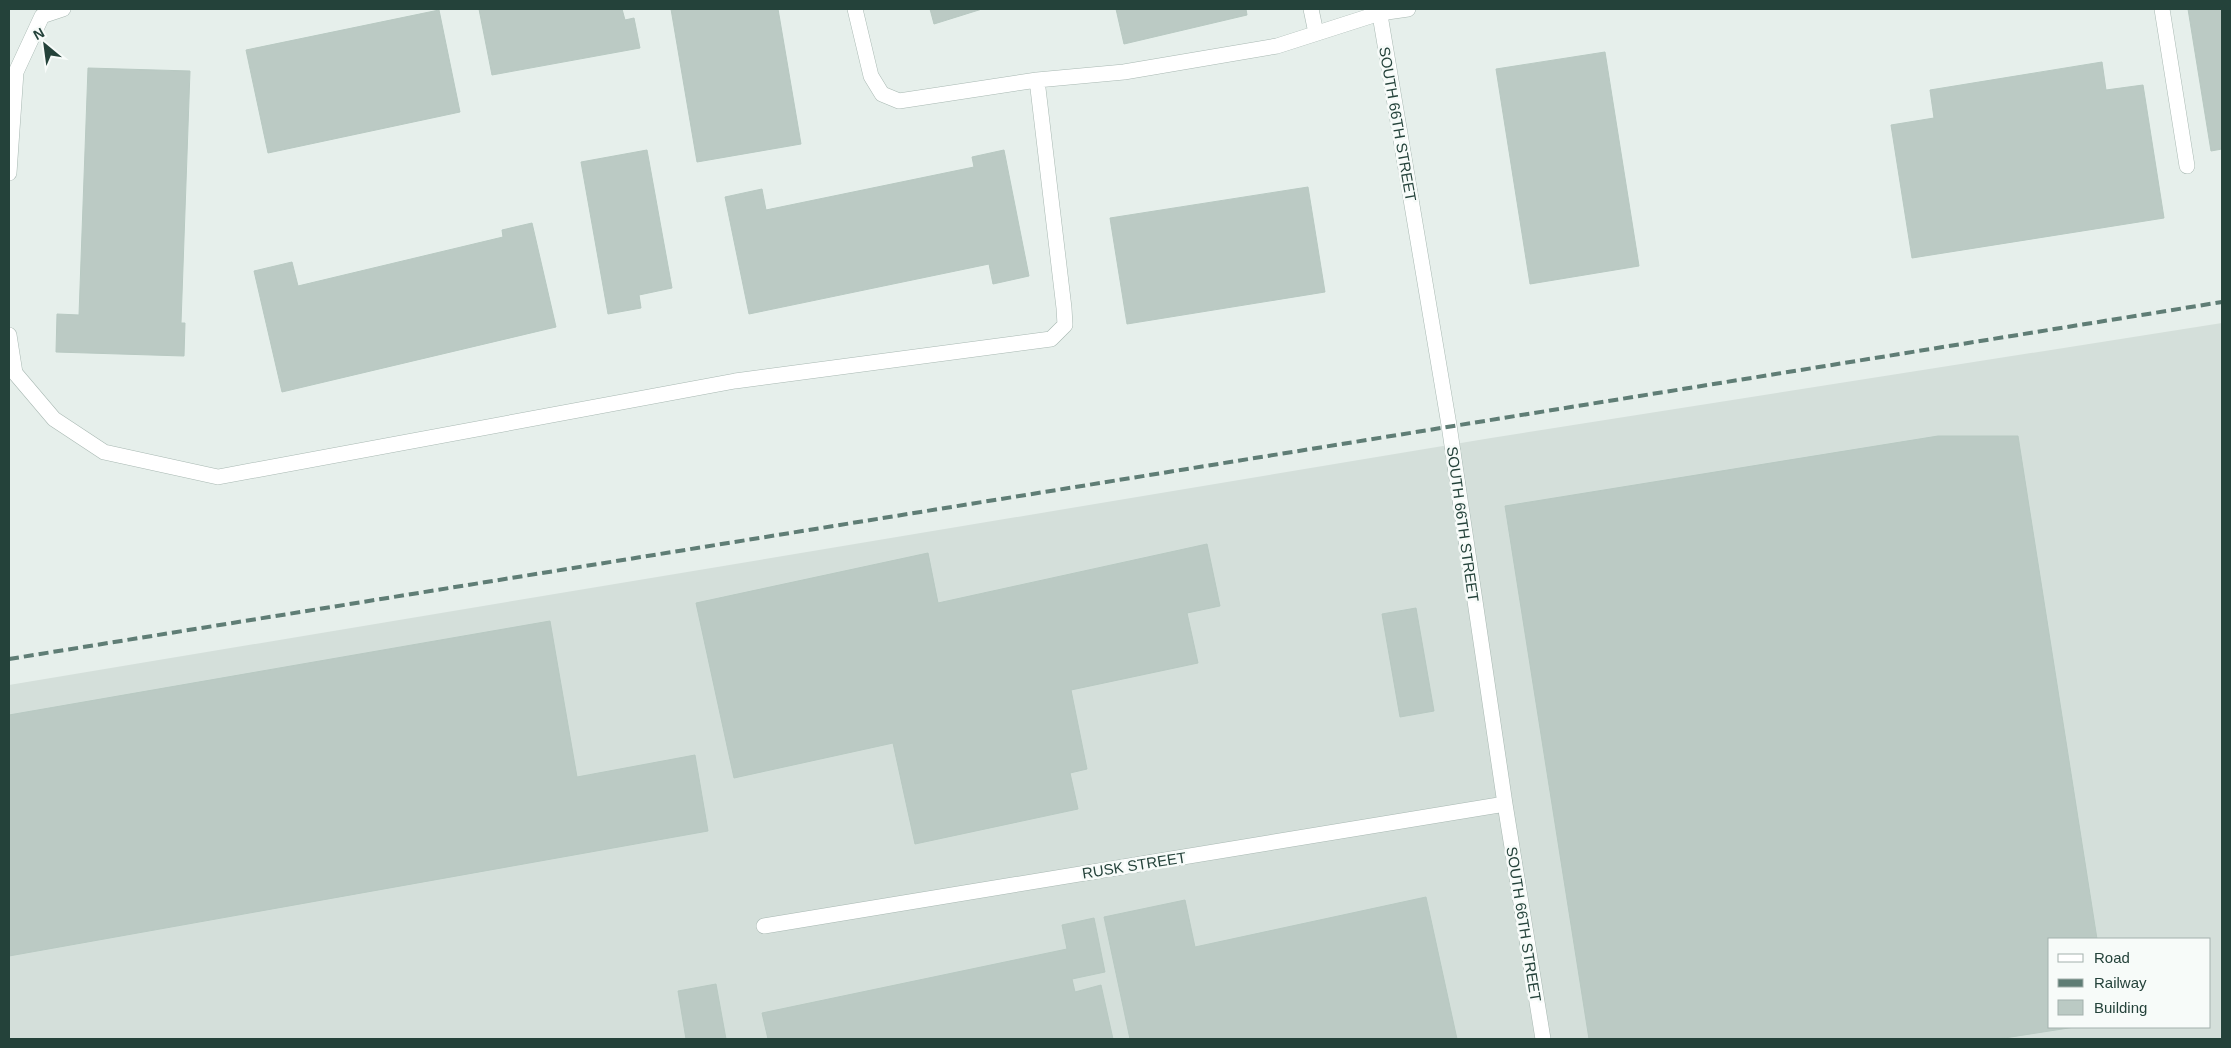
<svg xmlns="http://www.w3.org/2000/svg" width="2231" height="1048" viewBox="0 0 2231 1048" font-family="Helvetica,sans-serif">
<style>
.built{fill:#d4dfda;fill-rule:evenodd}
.building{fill:#bbcac4;stroke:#b8c9c2}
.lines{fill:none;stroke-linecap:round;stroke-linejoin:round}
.lane-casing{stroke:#a8b8b2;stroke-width:16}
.street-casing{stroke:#a8b8b2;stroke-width:16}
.lane{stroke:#fff;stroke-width:15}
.street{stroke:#fff;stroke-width:15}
.rail{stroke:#5f7d75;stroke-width:4;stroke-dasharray:10 5;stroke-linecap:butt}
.labels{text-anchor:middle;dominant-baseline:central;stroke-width:5;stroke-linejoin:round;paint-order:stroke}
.street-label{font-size:15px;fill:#24423a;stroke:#f7fbf9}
</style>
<rect width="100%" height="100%" fill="#e6efeb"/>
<path class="built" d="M 2222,323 L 2222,1039 L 9,1039 L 9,685 L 1491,438 ZM 2050,939 L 2210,939 L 2210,1027 L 2050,1027 Z"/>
<path class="building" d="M 479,9 L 622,9 L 625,20 L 634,18 L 640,48 L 492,75 Z
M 671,9 L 778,9 L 801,144 L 697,162 Z
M 930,9 L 982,9 L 934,24 Z
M 1116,9 L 1246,9 L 1247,15 L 1124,44 Z
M 2188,9 L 2222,9 L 2222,149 L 2211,151 Z
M 439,10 L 460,112 L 268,153 L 246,50 Z
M 1605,52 L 1639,266 L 1530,284 L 1496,69 Z
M 2102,62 L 2106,90 L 2143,85 L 2164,218 L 1912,258 L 1891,125 L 1934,118 L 1930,90 Z
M 88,68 L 190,71 L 181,323 L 185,323 L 184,356 L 56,352 L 57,314 L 79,315 Z
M 647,150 L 672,288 L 639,295 L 641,308 L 608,314 L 581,162 Z
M 1004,150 L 1029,276 L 993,284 L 989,264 L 749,314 L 725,197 L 762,189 L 766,210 L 974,167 L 972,157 Z
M 1308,187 L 1325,292 L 1127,324 L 1110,218 Z
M 532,223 L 556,327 L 282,392 L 254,271 L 292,262 L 298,286 L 503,237 L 502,230 Z
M 1938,436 L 2018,436 L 2097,939 L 2050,939 L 2050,1027 L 2075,1027 L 1998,1039 L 1589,1039 L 1505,506 Z
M 1207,544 L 1220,606 L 1187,613 L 1198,663 L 1071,690 L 1087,769 L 1070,773 L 1078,809 L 915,844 L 893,743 L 734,778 L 696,603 L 928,553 L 938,603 Z
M 1416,608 L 1434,711 L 1400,717 L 1382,614 Z
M 550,621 L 577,777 L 695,755 L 708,831 L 9,956 L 9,715 Z
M 1426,897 L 1457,1039 L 1130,1039 L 1104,917 L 1185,900 L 1195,947 Z
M 1094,918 L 1105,972 L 1072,979 L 1075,992 L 1101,985 L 1113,1039 L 768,1039 L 762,1013 L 1067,949 L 1062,925 Z
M 716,984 L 726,1039 L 686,1039 L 678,991 Z"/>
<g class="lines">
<g class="lane-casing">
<path id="lane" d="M 855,9 L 871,76 L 882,94 L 899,101 L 1037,80 L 1124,72 L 1277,46 L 1380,13
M 1311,9 L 1316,33
M 2162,9 L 2187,166
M 9,173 L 16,72 L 42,16 L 63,9
M 9,335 L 15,373 L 54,419 L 104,452 L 218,477 L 735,381 L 1051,339 L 1065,325 L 1064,308 L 1037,80"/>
</g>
<g class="street-casing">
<path id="street" d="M 1379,9 L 1449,425 L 1505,804 L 1543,1039
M 1380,13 L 1408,9
M 764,926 L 1505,804"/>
</g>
<use href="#lane" class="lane"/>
<use href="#street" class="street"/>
<path class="rail" d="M 9,659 L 2222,302"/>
</g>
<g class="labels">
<g class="street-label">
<text transform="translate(1398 124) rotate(80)">SOUTH 66TH STREET</text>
<text transform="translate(1463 524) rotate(82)">SOUTH 66TH STREET</text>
<text transform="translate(1134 865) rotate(-9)">RUSK STREET</text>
<text transform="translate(1524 924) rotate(81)">SOUTH 66TH STREET</text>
</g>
</g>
<rect width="2231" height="1048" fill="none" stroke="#24423a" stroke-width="20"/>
<rect x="2048" y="938" width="162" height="90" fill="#f7fbf9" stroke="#a3b1ad"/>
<rect x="2058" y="954" width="25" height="8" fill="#ffffff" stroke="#a3b1ad"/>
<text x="2094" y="963" font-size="15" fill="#24423a">Road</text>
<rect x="2058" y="979" width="25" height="8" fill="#5f7d75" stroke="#a3b1ad"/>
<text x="2094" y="988" font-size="15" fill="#24423a">Railway</text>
<rect x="2058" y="1000" width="25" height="15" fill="#bbcac4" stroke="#a3b1ad"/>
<text x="2094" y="1013" font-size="15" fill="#24423a">Building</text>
<g transform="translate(45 45) rotate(331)" stroke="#f7fbf9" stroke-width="4" paint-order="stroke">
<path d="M0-4L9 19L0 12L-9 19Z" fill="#24423a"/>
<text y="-8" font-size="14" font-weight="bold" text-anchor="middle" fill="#24423a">N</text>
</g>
</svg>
